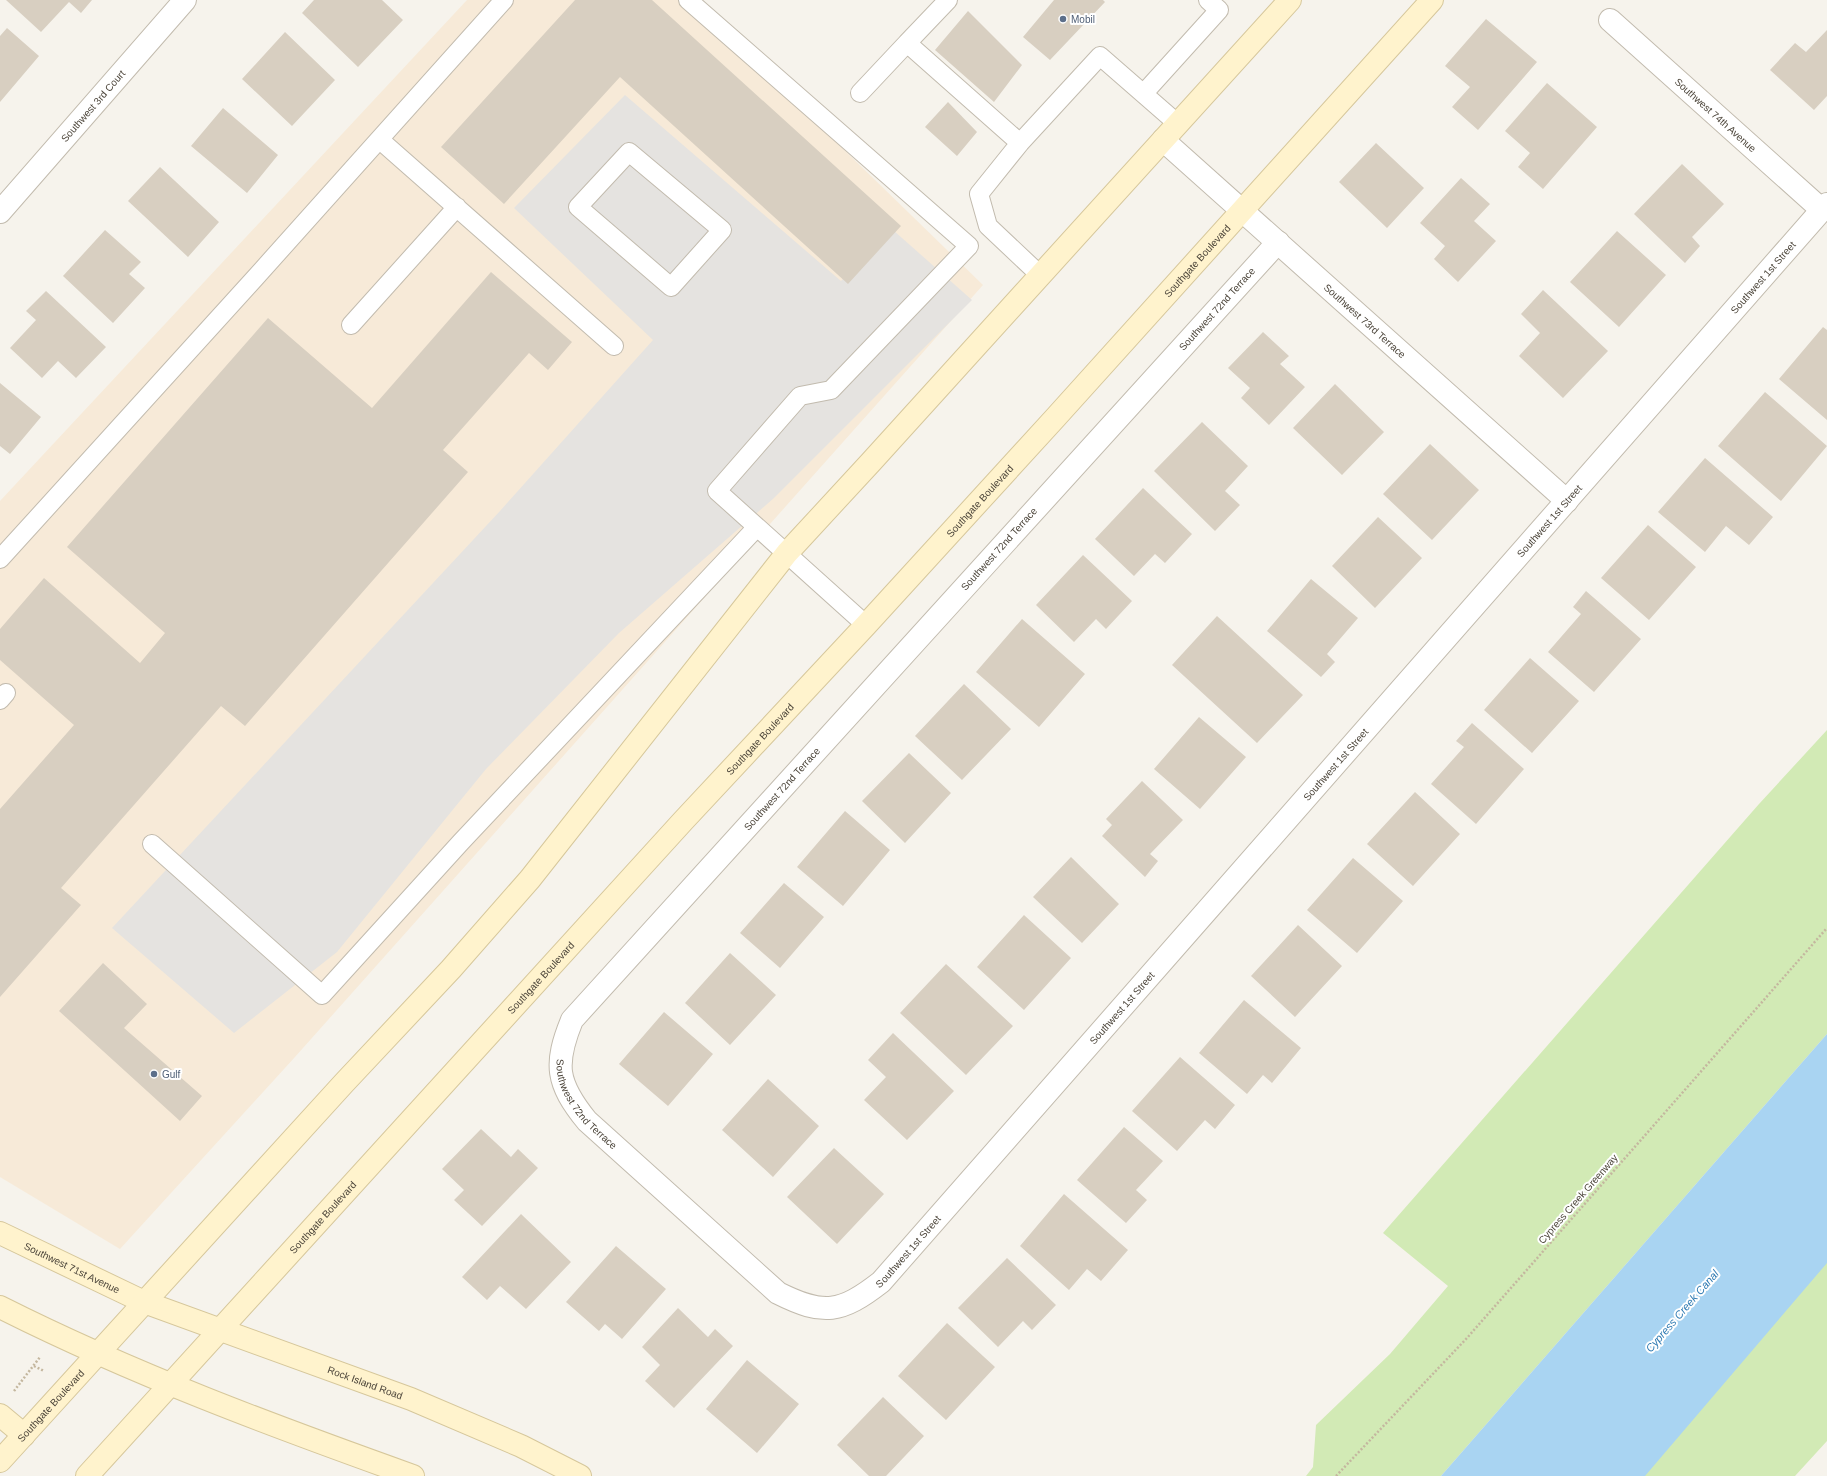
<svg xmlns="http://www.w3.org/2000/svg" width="1827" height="1476" viewBox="0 0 1827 1476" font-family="Helvetica,sans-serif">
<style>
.commercial{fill:#f7ead8}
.green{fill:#d2eab5}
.parking{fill:#e5e3e0}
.water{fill:#a9d4f2}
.building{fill:#d8cfc1}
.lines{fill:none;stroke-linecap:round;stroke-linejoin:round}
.service-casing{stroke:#c2bbae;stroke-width:20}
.minor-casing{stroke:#c2bbae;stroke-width:24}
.secondary-casing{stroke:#d6c79b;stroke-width:24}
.path{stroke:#c4b79f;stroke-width:2.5;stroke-dasharray:2 2;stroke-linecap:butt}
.service{stroke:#fff;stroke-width:18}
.minor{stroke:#fff;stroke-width:22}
.secondary{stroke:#fff3cd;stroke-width:22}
.service-dot{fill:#5c6f8a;stroke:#fff;stroke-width:1.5}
.labels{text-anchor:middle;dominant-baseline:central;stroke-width:4;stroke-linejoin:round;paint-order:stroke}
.service-label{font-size:10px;fill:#4e5e75;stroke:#fff;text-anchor:start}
.street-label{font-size:10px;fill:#4b4439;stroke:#fff}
.water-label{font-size:11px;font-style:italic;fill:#2e7ab2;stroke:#fff}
</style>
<rect width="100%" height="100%" fill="#f6f3ec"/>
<path class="commercial" d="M 467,0 L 690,0 L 983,285 L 295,1057 L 120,1249 L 0,1177 L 0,501 Z"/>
<path class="green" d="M 1827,730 L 1827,1034 L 1441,1476 L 1306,1476 L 1313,1467 L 1316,1425 L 1390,1354 L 1448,1286 L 1383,1233 L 1759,804 Z
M 1827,1243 L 1827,1441 L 1795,1476 L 1624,1476 Z"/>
<path class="parking" d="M 625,95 L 841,281 L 893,230 L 972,300 L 774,498 L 619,633 L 486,769 L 337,952 L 234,1033 L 112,928 L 500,511 L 653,340 L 514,208 Z"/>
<path class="water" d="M 1827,1034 L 1827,1263 L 1645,1476 L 1441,1476 Z"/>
<path class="building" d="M 6,0 L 92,0 L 81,13 L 69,2 L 41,32 Z
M 314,0 L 382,0 L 403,20 L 358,67 L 302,13 Z
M 575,0 L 652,0 L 901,226 L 848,284 L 620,77 L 504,204 L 441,147 Z
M 1054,0 L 1103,0 L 1105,2 L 1050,60 L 1023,37 Z
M 968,11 L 1022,65 L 994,102 L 935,50 Z
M 1486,19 L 1537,62 L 1478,130 L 1452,107 L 1470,87 L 1445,66 Z
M 7,28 L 39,56 L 0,102 L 0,36 Z
M 1827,30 L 1827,96 L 1814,110 L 1770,70 L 1795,43 L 1806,52 Z
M 285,32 L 335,80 L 292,126 L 242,79 Z
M 1547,83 L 1597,127 L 1543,189 L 1518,167 L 1530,153 L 1505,131 Z
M 948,102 L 977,132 L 957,156 L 925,127 Z
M 223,108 L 278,155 L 247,193 L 191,146 Z
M 1376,143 L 1424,188 L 1387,228 L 1339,182 Z
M 1682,164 L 1724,204 L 1692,237 L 1700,246 L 1685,263 L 1634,214 Z
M 160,167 L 219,222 L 188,257 L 128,201 Z
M 1461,178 L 1490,204 L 1474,221 L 1496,241 L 1458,282 L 1434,259 L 1445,246 L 1420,223 Z
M 105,230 L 141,262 L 129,274 L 145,288 L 113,323 L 63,276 Z
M 1617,231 L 1666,275 L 1619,327 L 1570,282 Z
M 491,272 L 572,342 L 548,370 L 529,353 L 443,450 L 468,472 L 245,726 L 221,706 L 61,888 L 81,905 L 0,997 L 0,809 L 74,725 L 0,660 L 0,629 L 44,578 L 140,663 L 165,633 L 67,547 L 268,318 L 372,408 Z
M 1543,290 L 1608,351 L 1563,398 L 1519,356 L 1540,333 L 1521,314 Z
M 46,291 L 106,347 L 76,378 L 58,361 L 42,378 L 10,348 L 36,320 L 26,311 Z
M 1823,327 L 1827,330 L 1827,420 L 1779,379 Z
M 1263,332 L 1289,356 L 1280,364 L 1305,387 L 1269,425 L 1241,398 L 1250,388 L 1228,368 Z
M 0,383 L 41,417 L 10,454 L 0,446 Z
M 1335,384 L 1384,432 L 1342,475 L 1293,428 Z
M 1765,392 L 1827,446 L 1781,501 L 1718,446 Z
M 1202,422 L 1248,466 L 1225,491 L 1240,505 L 1215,531 L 1154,471 Z
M 1430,444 L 1479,490 L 1432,540 L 1383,494 Z
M 1705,458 L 1773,517 L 1749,545 L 1726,526 L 1705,552 L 1658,512 Z
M 1143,488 L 1192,534 L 1165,563 L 1155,554 L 1134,576 L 1095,539 Z
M 1378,517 L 1422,558 L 1375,608 L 1332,566 Z
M 1648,525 L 1696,567 L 1649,620 L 1601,578 Z
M 1083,555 L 1132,601 L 1106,629 L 1096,619 L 1074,642 L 1036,605 Z
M 1311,579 L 1358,618 L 1327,654 L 1335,662 L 1321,677 L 1267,631 Z
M 1586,591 L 1641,639 L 1594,692 L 1548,652 L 1581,614 L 1573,607 Z
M 1217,616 L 1303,695 L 1257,743 L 1172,665 Z
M 1022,619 L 1085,674 L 1039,727 L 976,672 Z
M 1530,658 L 1579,701 L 1532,753 L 1484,710 Z
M 964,684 L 1011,729 L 962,780 L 915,736 Z
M 1199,717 L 1246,757 L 1200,809 L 1154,769 Z
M 1472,723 L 1524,769 L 1476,824 L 1431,784 L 1464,747 L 1456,741 Z
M 909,753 L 951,793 L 905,843 L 862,801 Z
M 1142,781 L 1183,820 L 1150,854 L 1158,861 L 1145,877 L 1102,836 L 1112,825 L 1106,819 Z
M 1415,792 L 1460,834 L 1413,886 L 1367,844 Z
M 845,811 L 890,850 L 843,906 L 797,867 Z
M 1071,857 L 1119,904 L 1082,943 L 1033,897 Z
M 1353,858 L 1403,901 L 1357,953 L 1307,910 Z
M 784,883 L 824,917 L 780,968 L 740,933 Z
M 1024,915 L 1071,958 L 1024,1010 L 977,967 Z
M 1298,925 L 1342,966 L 1295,1017 L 1251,976 Z
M 730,953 L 776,995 L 730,1045 L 685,1003 Z
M 103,963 L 147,1004 L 124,1028 L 202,1096 L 180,1121 L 59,1011 Z
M 946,964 L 1013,1026 L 966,1075 L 900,1013 Z
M 1244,1000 L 1301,1048 L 1272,1083 L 1263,1075 L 1247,1094 L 1199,1053 Z
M 664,1012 L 713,1054 L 668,1106 L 619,1064 Z
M 893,1033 L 954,1091 L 907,1140 L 864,1100 L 886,1077 L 868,1060 Z
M 1180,1057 L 1235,1105 L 1215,1129 L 1205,1120 L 1177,1151 L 1132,1111 Z
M 768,1079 L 819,1126 L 773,1177 L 722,1130 Z
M 1124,1127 L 1163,1161 L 1136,1190 L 1147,1200 L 1126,1223 L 1077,1180 Z
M 481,1129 L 511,1157 L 518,1149 L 538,1168 L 482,1226 L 454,1200 L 464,1190 L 442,1169 Z
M 834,1148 L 884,1194 L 837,1244 L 787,1197 Z
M 1064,1194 L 1128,1250 L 1101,1281 L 1087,1269 L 1069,1290 L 1020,1246 Z
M 521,1214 L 571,1262 L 526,1309 L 500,1286 L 487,1300 L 462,1277 Z
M 616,1246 L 666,1289 L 622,1339 L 605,1324 L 599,1331 L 566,1302 Z
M 1007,1258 L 1056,1305 L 1032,1330 L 1023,1321 L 998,1347 L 958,1308 Z
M 678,1308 L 708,1337 L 715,1329 L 733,1346 L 674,1408 L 645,1381 L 660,1365 L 642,1347 Z
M 947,1323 L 995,1367 L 946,1420 L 898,1376 Z
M 747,1360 L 799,1404 L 757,1453 L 706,1409 Z
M 883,1397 L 924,1436 L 886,1476 L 869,1476 L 837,1445 Z"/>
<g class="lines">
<g class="service-casing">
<path id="service" d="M 688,0 L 969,246 L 831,390 L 800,396 L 717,491 L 866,625
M 948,0 L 907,43 L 1020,143
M 860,93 L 907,43
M 1144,93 L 1219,10 L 1208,0
M 380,140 L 614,346
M 629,152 L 722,230 L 671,287 L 578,207 Z
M 1041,276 L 988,226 L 979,194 L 1020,143 L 1100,56 L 1178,124
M 351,325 L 457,207
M 0,559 L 255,278 L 504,0
M 0,700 L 6,693
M 152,844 L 322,995 L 461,842 L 757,527"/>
</g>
<g class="minor-casing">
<g id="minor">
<path id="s1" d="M 1610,20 L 1822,210"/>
<path id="s2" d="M 1163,140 L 1567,501"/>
<path id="s3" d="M 0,212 L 185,0"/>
<path id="s4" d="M 1278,242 L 572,1020 C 554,1064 556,1083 587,1121 L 778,1293 C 824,1316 841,1313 881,1282 L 1827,204"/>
</g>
</g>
<g class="secondary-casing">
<g id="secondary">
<path id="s5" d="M 0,1233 L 144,1302 L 411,1399 L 521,1446 L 580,1476"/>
<path d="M 0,1307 C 133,1374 273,1426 413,1476"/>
<path d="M 0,1415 L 24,1435"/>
<path id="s6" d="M 0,1461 L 344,1083 L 451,969 L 530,879 L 787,553 L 871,462 L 1290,0"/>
<path id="s7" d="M 87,1476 L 683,821 L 866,625 L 1056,417 L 1432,0"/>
</g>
</g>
<path class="path" d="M 34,1366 L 44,1371
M 14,1391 L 40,1357
M 1336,1476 L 1467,1338 L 1827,928"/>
<use href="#service" class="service"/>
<use href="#minor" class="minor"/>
<use href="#secondary" class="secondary"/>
</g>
<g class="service-dot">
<circle cx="1063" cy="19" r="4"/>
<circle cx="154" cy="1074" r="4"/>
</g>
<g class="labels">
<g class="service-label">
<text x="1071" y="19">Mobil</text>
<text x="162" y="1074">Gulf</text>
</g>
<g class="street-label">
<text stroke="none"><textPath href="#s3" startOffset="141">Southwest 3rd Court</textPath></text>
<text stroke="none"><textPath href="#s1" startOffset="142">Southwest 74th Avenue</textPath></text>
<text stroke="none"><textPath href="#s7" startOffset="1646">Southgate Boulevard</textPath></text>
<text stroke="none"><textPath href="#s4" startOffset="2867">Southwest 1st Street</textPath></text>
<text transform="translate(1217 309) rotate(-48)">Southwest 72nd Terrace</text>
<text stroke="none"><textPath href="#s2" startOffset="271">Southwest 73rd Terrace</textPath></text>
<text stroke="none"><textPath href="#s7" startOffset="1322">Southgate Boulevard</textPath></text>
<text stroke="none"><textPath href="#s4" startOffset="2543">Southwest 1st Street</textPath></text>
<text transform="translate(999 549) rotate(-48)">Southwest 72nd Terrace</text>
<text stroke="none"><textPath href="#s7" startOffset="998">Southgate Boulevard</textPath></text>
<text stroke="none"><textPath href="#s4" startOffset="2219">Southwest 1st Street</textPath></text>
<text transform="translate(782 789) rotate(-48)">Southwest 72nd Terrace</text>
<text stroke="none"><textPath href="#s7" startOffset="674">Southgate Boulevard</textPath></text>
<text stroke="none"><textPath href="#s4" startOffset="1895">Southwest 1st Street</textPath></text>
<text stroke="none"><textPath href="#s4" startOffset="1145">Southwest 72nd Terrace</textPath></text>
<text transform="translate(1578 1199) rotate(-49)">Cypress Creek Greenway</text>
<text stroke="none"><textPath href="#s7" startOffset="350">Southgate Boulevard</textPath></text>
<text stroke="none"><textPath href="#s4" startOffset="1571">Southwest 1st Street</textPath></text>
<text stroke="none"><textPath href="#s5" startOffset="80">Southwest 71st Avenue</textPath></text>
<text stroke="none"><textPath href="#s5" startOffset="395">Rock Island Road</textPath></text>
<text stroke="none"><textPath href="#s6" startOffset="75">Southgate Boulevard</textPath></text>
</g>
<g class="water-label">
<text transform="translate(1682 1311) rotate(-49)">Cypress Creek Canal</text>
</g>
</g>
</svg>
